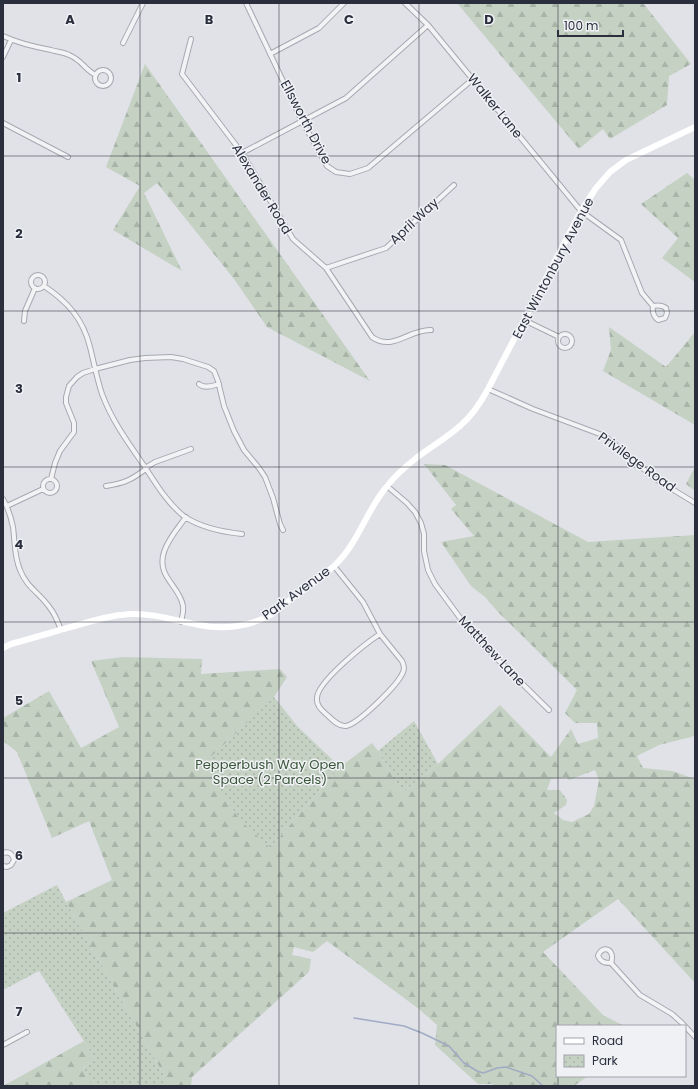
<svg xmlns="http://www.w3.org/2000/svg" width="698" height="1089" viewBox="0 0 698 1089" font-family="Poppins,sans-serif">
<style>
.forest{fill:url(#forest-firs);fill-rule:evenodd}
.park{fill:url(#park-dots)}
.lines{fill:none;stroke-linecap:round;stroke-linejoin:round}
.stream{stroke:#a0abc4;stroke-width:1.5}
.street-casing{stroke:#a7a8b1;stroke-width:6}
.street{stroke:#f3f3f6;stroke-width:4}
.secondary{stroke:#fff;stroke-width:6}
.grid{fill:none;stroke:#2b2e3d;stroke-width:1;stroke-opacity:0.55}
.labels{text-anchor:middle;dominant-baseline:central;stroke-width:3;stroke-linejoin:round;paint-order:stroke}
.street-label{font-size:13px;fill:#2b2e3d;stroke:#f0f1f5}
.park-label{font-size:13px;fill:#3a573a;stroke:#f0f1f5}
.grid-label{font-size:13px;text-anchor:middle;font-weight:bold;fill:#2b2e3d;stroke:#f0f1f5;stroke-width:3;stroke-linejoin:round;paint-order:stroke}
</style>
<defs>
<pattern id="forest-firs" width="22" height="20" patternUnits="userSpaceOnUse"><rect width="22" height="20" fill="#c4d1c3"/><path d="M5 1l3.5 6h-7zM16 11l3.5 6h-7z" fill="#a9b4a8"/></pattern>
<pattern id="park-dots" width="8" height="8" patternUnits="userSpaceOnUse"><rect width="8" height="8" fill="#c4d1c3"/><path d="M2 2h.1M6 6h.1" fill="none" stroke="#a9b4a8" stroke-width="1.8" stroke-linecap="round"/></pattern>
</defs>
<rect width="100%" height="100%" fill="#e1e2e8"/>
<path class="forest" d="M 457,3 L 643,3 L 691,64 L 669,76 L 667,105 L 610,139 L 603,129 L 579,149 Z
M 145,64 L 370,381 L 267,327 L 234,279 L 157,183 L 144,193 L 182,271 L 113,230 L 140,186 L 106,167 Z
M 687,173 L 695,180 L 695,282 L 662,258 L 678,238 L 641,204 Z
M 609,327 L 666,367 L 695,332 L 695,425 L 603,371 L 611,350 Z
M 424,464 L 445,465 L 588,542 L 695,535 L 695,735 L 691,737 L 659,745 L 637,756 L 643,768 L 672,771 L 695,779 L 695,983 L 618,899 L 543,952 L 603,1015 L 624,1026 L 557,1026 L 557,1076 L 588,1076 L 574,1086 L 497,1086 L 491,1084 L 478,1084 L 435,1045 L 437,1025 L 419,1009 L 327,941 L 313,952 L 294,947 L 292,955 L 311,959 L 309,972 L 192,1077 L 191,1086 L 170,1086 L 66,902 L 112,880 L 89,821 L 52,838 L 17,752 L 3,741 L 3,718 L 49,691 L 81,748 L 119,727 L 91,661 L 123,657 L 202,659 L 201,674 L 280,669 L 287,677 L 274,697 L 203,765 L 270,848 L 340,767 L 372,743 L 378,751 L 402,793 L 438,764 L 500,705 L 551,757 L 571,729 L 578,744 L 598,738 L 597,723 L 575,723 L 565,713 L 577,690 L 498,612 L 485,597 L 471,586 L 441,542 L 474,536 L 451,509 L 456,505 ZM 595,770 L 599,780 L 594,806 L 589,814 L 572,822 L 563,820 L 554,813 L 566,805 L 567,800 L 560,790 L 547,790 L 551,779 L 566,777 L 569,780 Z
M 695,467 L 695,491 L 686,484 Z
M 84,1041 L 96,1060 L 83,1067 L 92,1086 L 3,1086 Z"/>
<path class="park" d="M 274,697 L 298,727 L 340,767 L 270,848 L 240,820 L 203,764 Z
M 414,721 L 438,764 L 402,793 L 378,751 Z
M 57,885 L 66,902 L 170,1086 L 92,1086 L 83,1067 L 96,1060 L 39,971 L 3,990 L 3,913 Z"/>
<g class="lines">
<path class="stream" d="M 354,1018 L 404,1026 L 422,1033 L 449,1046 L 464,1063 L 477,1071 L 483,1073 L 486,1072 L 497,1068 L 506,1067 L 532,1076 L 543,1086"/>
<g class="street-casing">
<path id="street" d="M 246,3 L 302,121 L 327,166 L 336,172 L 350,174 L 368,168 L 473,79
M 405,3 L 428,25 L 581,211 L 621,240 L 642,293 L 653,306 C 652,312 653,316 658,320 L 665,318 L 667,313 L 666,308 C 662,305 658,305 653,306
M 3,36 C 18,43 35,47 51,50 C 57,52 64,52 69,55 C 82,60 85,70 96,75
M 191,39 L 182,74 L 242,153 L 293,239 L 326,268 L 372,337 C 393,352 409,329 431,330
M 123,43 L 143,3
M 270,54 L 319,28 L 344,3
M 3,57 L 11,40
M95 78a8 8 0 1 1 16 0a8 8 0 1 1-16 0Z
M 3,123 L 68,157
M 242,153 L 346,98 L 428,25
M 326,268 L 386,248 L 454,185
M31 282a7 7 0 1 1 14 0a7 7 0 1 1-14 0Z
M 44,286 C 68,302 83,319 90,347 C 94,363 97,379 102,394 C 112,421 129,444 145,467 C 156,484 168,504 185,517 C 202,528 223,532 242,534
M 524,320 L 559,337
M 24,321 L 25,311 L 35,288
M558 341a7 7 0 1 1 14 0a7 7 0 1 1-14 0Z
M 199,384 C 204,389 213,386 219,384
M 488,389 L 533,409 L 605,436 L 654,478 L 695,503
M 145,468 L 155,462 L 191,449
M43 486a7 7 0 1 1 14 0a7 7 0 1 1-14 0Z
M 51,479 L 55,463 L 60,451 L 74,432 L 74,423 L 66,403 L 66,397 L 69,386 L 77,377 L 83,373 L 95,369 L 130,360 L 145,358 L 171,357 L 183,359 L 208,367 L 214,371 L 218,381 L 224,406 L 234,431 L 244,450 L 259,468 L 265,477 L 273,498 L 280,524 L 283,530
M 106,486 C 125,483 131,480 146,469
M 387,486 L 407,503 L 415,512 L 421,523 L 424,534 L 424,551 L 428,570 L 435,584 L 469,630 L 482,644 L 549,710
M 3,499 C 8,508 11,517 13,527 C 15,542 14,556 20,570 C 27,588 40,593 50,608 C 55,614 58,622 61,630
M 7,506 L 43,489
M 334,566 L 363,602 L 380,634
M 181,622 C 182,617 184,611 183,606 C 180,586 156,577 164,552 C 168,539 178,528 186,517
M 380,634 L 402,661 C 404,665 405,668 403,672 C 399,684 358,724 346,726 C 338,727 331,718 326,714 C 321,710 316,705 317,698 C 317,682 366,643 380,634 Z
M 3,853 C 9,851 13,854 14,860 L 11,865 L 7,867 L 3,866
M 611,963 C 616,949 602,944 598,956 C 601,962 604,963 611,963 L 640,995 L 672,1014 L 682,1023 L 695,1037
M 3,1045 L 27,1032"/>
</g>
<use href="#street" class="street"/>
<path class="secondary" d="M 3,648 L 11,644 C 33,638 56,631 78,625 C 95,620 112,615 131,614 C 154,613 176,621 199,625 C 223,630 250,627 272,614 C 281,608 289,600 298,594 C 310,585 323,576 334,566 C 358,544 366,511 387,486 C 395,476 405,467 415,459 C 430,447 447,438 461,425 C 473,415 481,402 488,389 L 581,211 L 596,188 L 610,172 L 626,160 L 695,127"/>
</g>
<path class="grid" d="M 140,3 L 140,1086M 279,3 L 279,1086M 419,3 L 419,1086M 558,3 L 558,1026M 3,156 L 695,156M 3,311 L 695,311M 3,467 L 695,467M 3,622 L 695,622M 3,778 L 695,778M 3,933 L 695,933M 558,1076 L 558,1086"/>
<g class="labels">
<g class="street-label">
<text transform="translate(495 106) rotate(51)">Walker Lane</text>
<text transform="translate(306 122) rotate(62)">Ellsworth Drive</text>
<text transform="translate(262 189) rotate(59)">Alexander Road</text>
<text transform="translate(414 221) rotate(-43)">April Way</text>
<text transform="translate(553 268) rotate(-62)">East Wintonbury Avenue</text>
<text transform="translate(637 462) rotate(36)">Privilege Road</text>
<text transform="translate(296 593) rotate(-36)">Park Avenue</text>
<text transform="translate(492 651) rotate(47)">Matthew Lane</text>
</g>
<g class="park-label">
<text x="270" y="764">Pepperbush Way Open<tspan x="270" dy="15">Space (2 Parcels)</tspan></text>
</g>
</g>
<g class="grid-label">
<text x="70" y="24">A</text>
<text x="209" y="24">B</text>
<text x="349" y="24">C</text>
<text x="489" y="24">D</text>
<text x="19" y="82">1</text>
<text x="19" y="238">2</text>
<text x="19" y="393">3</text>
<text x="19" y="549">4</text>
<text x="19" y="705">5</text>
<text x="19" y="860">6</text>
<text x="19" y="1016">7</text>
</g>
<rect width="698" height="1089" fill="none" stroke="#2b2e3d" stroke-width="8"/>
<rect x="556" y="1025" width="130" height="52" fill="#f0f1f5" stroke="#a1a3ab"/>
<rect x="564" y="1038" width="20" height="6" fill="#ffffff" stroke="#a1a3ab"/>
<text x="592" y="1045" font-size="12" fill="#2b2e3d">Road</text>
<rect x="564" y="1055" width="20" height="12" fill="url(#park-dots)" stroke="#a1a3ab"/>
<text x="592" y="1065" font-size="12" fill="#2b2e3d">Park</text>
<path d="M558 30v6h65v-6" fill="none" stroke="#2b2e3d" stroke-width="2"/>
<text x="564" y="30" font-size="12" fill="#2b2e3d" stroke="#f0f1f5" stroke-width="3" paint-order="stroke">100 m</text>
</svg>
